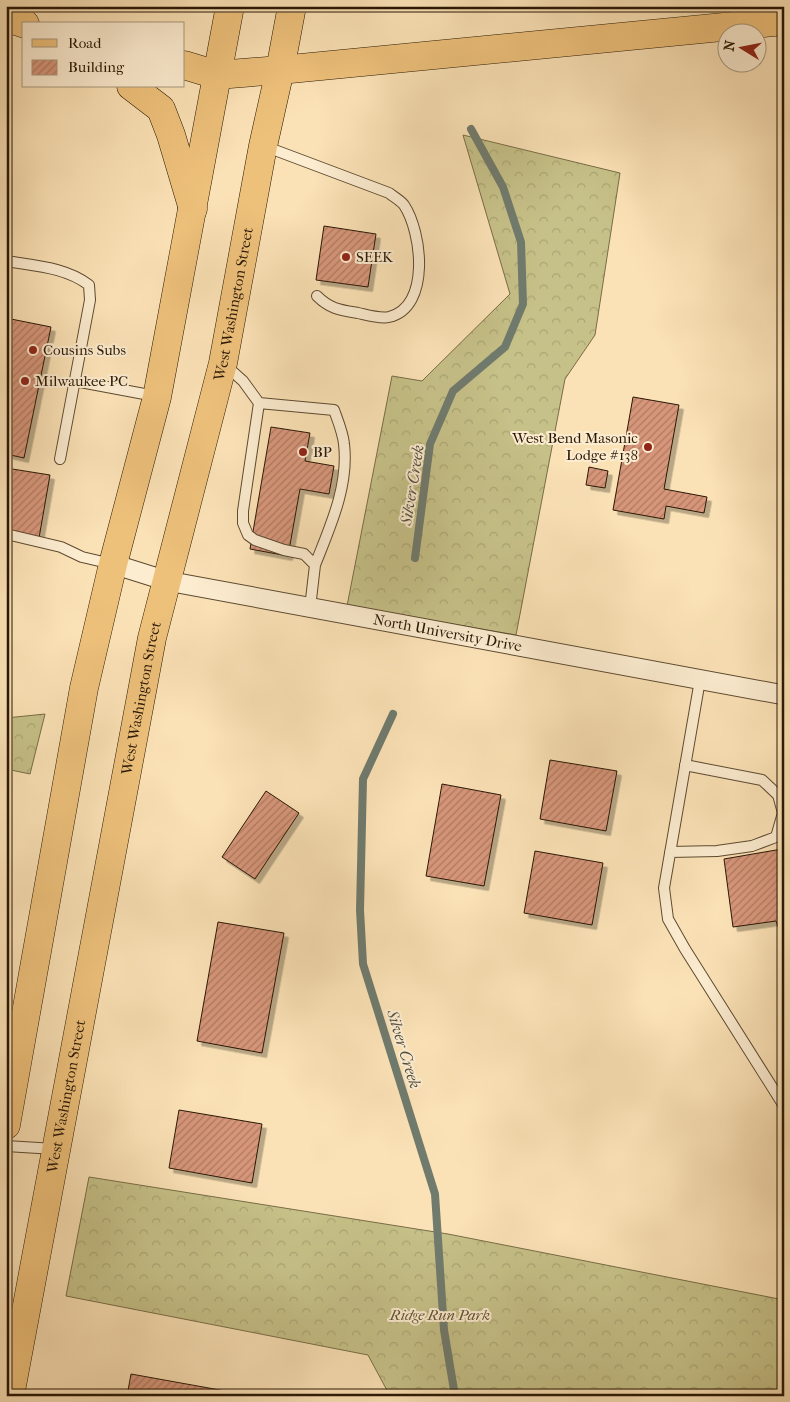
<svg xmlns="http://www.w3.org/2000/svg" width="790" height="1402" viewBox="0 0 790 1402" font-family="'IM FELL French Canon',serif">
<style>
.forest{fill:url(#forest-crowns);stroke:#786c46}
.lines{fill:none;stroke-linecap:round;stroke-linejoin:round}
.stream{stroke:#707b6e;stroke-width:8}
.building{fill:url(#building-hatch);stroke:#291704;filter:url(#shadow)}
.service-casing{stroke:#5e4a30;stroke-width:12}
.minor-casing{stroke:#5e4a30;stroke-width:21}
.primary-casing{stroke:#291704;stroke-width:29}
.motorway-casing{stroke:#291704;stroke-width:29}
.service{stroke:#fcecd0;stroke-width:10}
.minor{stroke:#fcecd0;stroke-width:19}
.primary{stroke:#eec17b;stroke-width:28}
.motorway{stroke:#eec17b;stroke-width:28}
.poi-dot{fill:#8f2418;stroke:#fcecd0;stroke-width:2}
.labels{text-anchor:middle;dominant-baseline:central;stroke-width:4;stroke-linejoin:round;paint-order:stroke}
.poi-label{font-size:15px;fill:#291704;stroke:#fcecd0;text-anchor:start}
.street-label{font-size:15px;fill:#291704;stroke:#fcecd0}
.park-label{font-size:15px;font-style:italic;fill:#605232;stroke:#fcecd0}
.water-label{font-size:16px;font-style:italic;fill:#535142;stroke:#fcecd0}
</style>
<defs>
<pattern id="forest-crowns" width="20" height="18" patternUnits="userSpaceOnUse" patternTransform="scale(1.25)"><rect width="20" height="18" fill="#c6c188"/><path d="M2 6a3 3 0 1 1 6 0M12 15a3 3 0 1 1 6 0" fill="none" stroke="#aaa574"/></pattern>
<pattern id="building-hatch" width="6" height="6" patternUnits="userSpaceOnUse" patternTransform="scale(1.25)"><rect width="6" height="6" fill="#d7967a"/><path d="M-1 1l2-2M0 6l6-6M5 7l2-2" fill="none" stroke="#ae7962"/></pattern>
<filter id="shadow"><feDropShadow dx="4.5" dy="4.5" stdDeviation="0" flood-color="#0004"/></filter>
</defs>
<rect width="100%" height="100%" fill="#fbe2b6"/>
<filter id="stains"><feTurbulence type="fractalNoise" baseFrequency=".004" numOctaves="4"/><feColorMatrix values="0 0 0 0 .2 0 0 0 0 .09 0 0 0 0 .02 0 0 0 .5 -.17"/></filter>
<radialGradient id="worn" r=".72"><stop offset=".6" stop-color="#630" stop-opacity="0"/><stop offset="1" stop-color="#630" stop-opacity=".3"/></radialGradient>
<path class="forest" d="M 463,135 L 620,173 L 595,335 L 565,379 L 516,635 L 347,606 L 392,376 L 422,381 L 510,294 Z
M 45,714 L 30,774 L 6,769 L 6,718 Z
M 89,1177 L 448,1234 L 784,1300 L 784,1396 L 390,1396 L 368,1355 L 66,1296 Z"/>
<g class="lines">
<path class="stream" d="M 415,558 L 430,444 L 453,391 L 505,347 L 523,304 L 521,242 L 503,187 L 471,129
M 393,714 L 363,779 L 360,910 L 363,964 L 435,1194 L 444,1330 L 455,1396"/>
</g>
<path class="building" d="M 324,226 L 376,234 L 368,287 L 316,280 Z
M 6,318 L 51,327 L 24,458 L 6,454 Z
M 633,397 L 679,405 L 664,489 L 707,497 L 704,513 L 666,506 L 664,519 L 613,510 Z
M 271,427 L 310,433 L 305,461 L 334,466 L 329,494 L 300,489 L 288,556 L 250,549 Z
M 589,467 L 608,471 L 605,488 L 586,485 Z
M 6,468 L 50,475 L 39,538 L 6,532 Z
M 550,760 L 617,771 L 606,831 L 540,819 Z
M 442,784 L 501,795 L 484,886 L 426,876 Z
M 266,791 L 299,813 L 255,879 L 222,857 Z
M 782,849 L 784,860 L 784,942 L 776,921 L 733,927 L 724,859 Z
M 535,851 L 603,863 L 592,925 L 524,913 Z
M 218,922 L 284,933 L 262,1053 L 197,1041 Z
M 179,1110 L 262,1124 L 252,1183 L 169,1168 Z
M 131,1374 L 242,1394 L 241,1396 L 127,1396 Z"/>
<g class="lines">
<g class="service-casing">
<path id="service" d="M 264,146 L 389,193 C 394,197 400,200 404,205 C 422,232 431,307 389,317 C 380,319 367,315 358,313 C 340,310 330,309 317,296
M 6,261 C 35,266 65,267 89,285 L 90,300 L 60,459
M 224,364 L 243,381 L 259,403 L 334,410 C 338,421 343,433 344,444 C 349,486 330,527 315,565
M 75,381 L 155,396
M 259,403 L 243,511 L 243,523 L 248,535 L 255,540 L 284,550 L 304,554 L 315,565 L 310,608
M 6,534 L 61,547 L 82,557 L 112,564
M 700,680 L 664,888 L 668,919 L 685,949 L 784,1106
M 670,852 L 717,851 L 752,846 L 776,837 L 783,813 L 778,795 L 762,780 L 685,765
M 6,1146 L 55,1149"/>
</g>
<g class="minor-casing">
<g id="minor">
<path id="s1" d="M 113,564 L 167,581 L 784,695"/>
</g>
</g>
<g class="primary-casing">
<g id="primary">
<path d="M 6,1125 L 84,688 L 113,564 L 157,397 L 230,6"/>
<path id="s2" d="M 10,1396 L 152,638 L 223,363 L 263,146 L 280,70 L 292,6"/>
</g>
</g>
<g class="motorway-casing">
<path id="motorway" d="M 6,18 L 25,24
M 184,65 L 217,75 L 280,70 L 784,21
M 131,86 L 161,109 L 171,135 L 193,209"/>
</g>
<use href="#service" class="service"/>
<use href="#minor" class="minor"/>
<use href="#primary" class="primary"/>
<use href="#motorway" class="motorway"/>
</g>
<g class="poi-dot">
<circle cx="346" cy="257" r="5"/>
<circle cx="33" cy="350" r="5"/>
<circle cx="25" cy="381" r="5"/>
<circle cx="648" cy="447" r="5"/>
<circle cx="303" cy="452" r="5"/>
</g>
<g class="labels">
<g class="poi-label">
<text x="356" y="257">SEEK</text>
<text x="43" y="350">Cousins Subs</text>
<text x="35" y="381">Milwaukee PC</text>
<text x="638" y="438" text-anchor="end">West Bend Masonic<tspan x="638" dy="17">Lodge #138</tspan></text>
<text x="313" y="452">BP</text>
</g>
<g class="street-label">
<text stroke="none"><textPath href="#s2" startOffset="1115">West Washington Street</textPath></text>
<text stroke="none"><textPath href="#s1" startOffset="342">North University Drive</textPath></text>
<text stroke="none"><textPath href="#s2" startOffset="710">West Washington Street</textPath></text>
<text stroke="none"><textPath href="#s2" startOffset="305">West Washington Street</textPath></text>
</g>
<g class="park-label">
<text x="440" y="1315">Ridge Run Park</text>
</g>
<g class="water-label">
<text transform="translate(412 485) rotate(-81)">Silver Creek</text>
<text transform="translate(404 1049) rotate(73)">Silver Creek</text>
</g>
</g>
<rect width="790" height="1402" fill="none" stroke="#fbe2b6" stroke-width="25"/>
<rect x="8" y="8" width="775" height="1387" fill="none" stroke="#291704" stroke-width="2.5"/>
<rect x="12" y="12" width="765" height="1377" fill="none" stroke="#291704"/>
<rect x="22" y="22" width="162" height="65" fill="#fcecd0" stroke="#a8977e"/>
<rect x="32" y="39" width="25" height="8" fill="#eec17b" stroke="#a8977e"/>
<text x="68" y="48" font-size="15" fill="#291704">Road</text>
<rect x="32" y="60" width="25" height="15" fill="url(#building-hatch)" stroke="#a8977e"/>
<text x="68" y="72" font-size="15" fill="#291704">Building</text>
<g transform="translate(742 48) rotate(280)"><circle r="24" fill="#fcecd0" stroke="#a8977e"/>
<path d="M0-4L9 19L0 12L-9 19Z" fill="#8f2418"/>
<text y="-8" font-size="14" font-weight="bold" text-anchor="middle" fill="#291704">N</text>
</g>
<rect width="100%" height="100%" filter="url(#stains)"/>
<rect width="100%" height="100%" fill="url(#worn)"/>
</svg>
